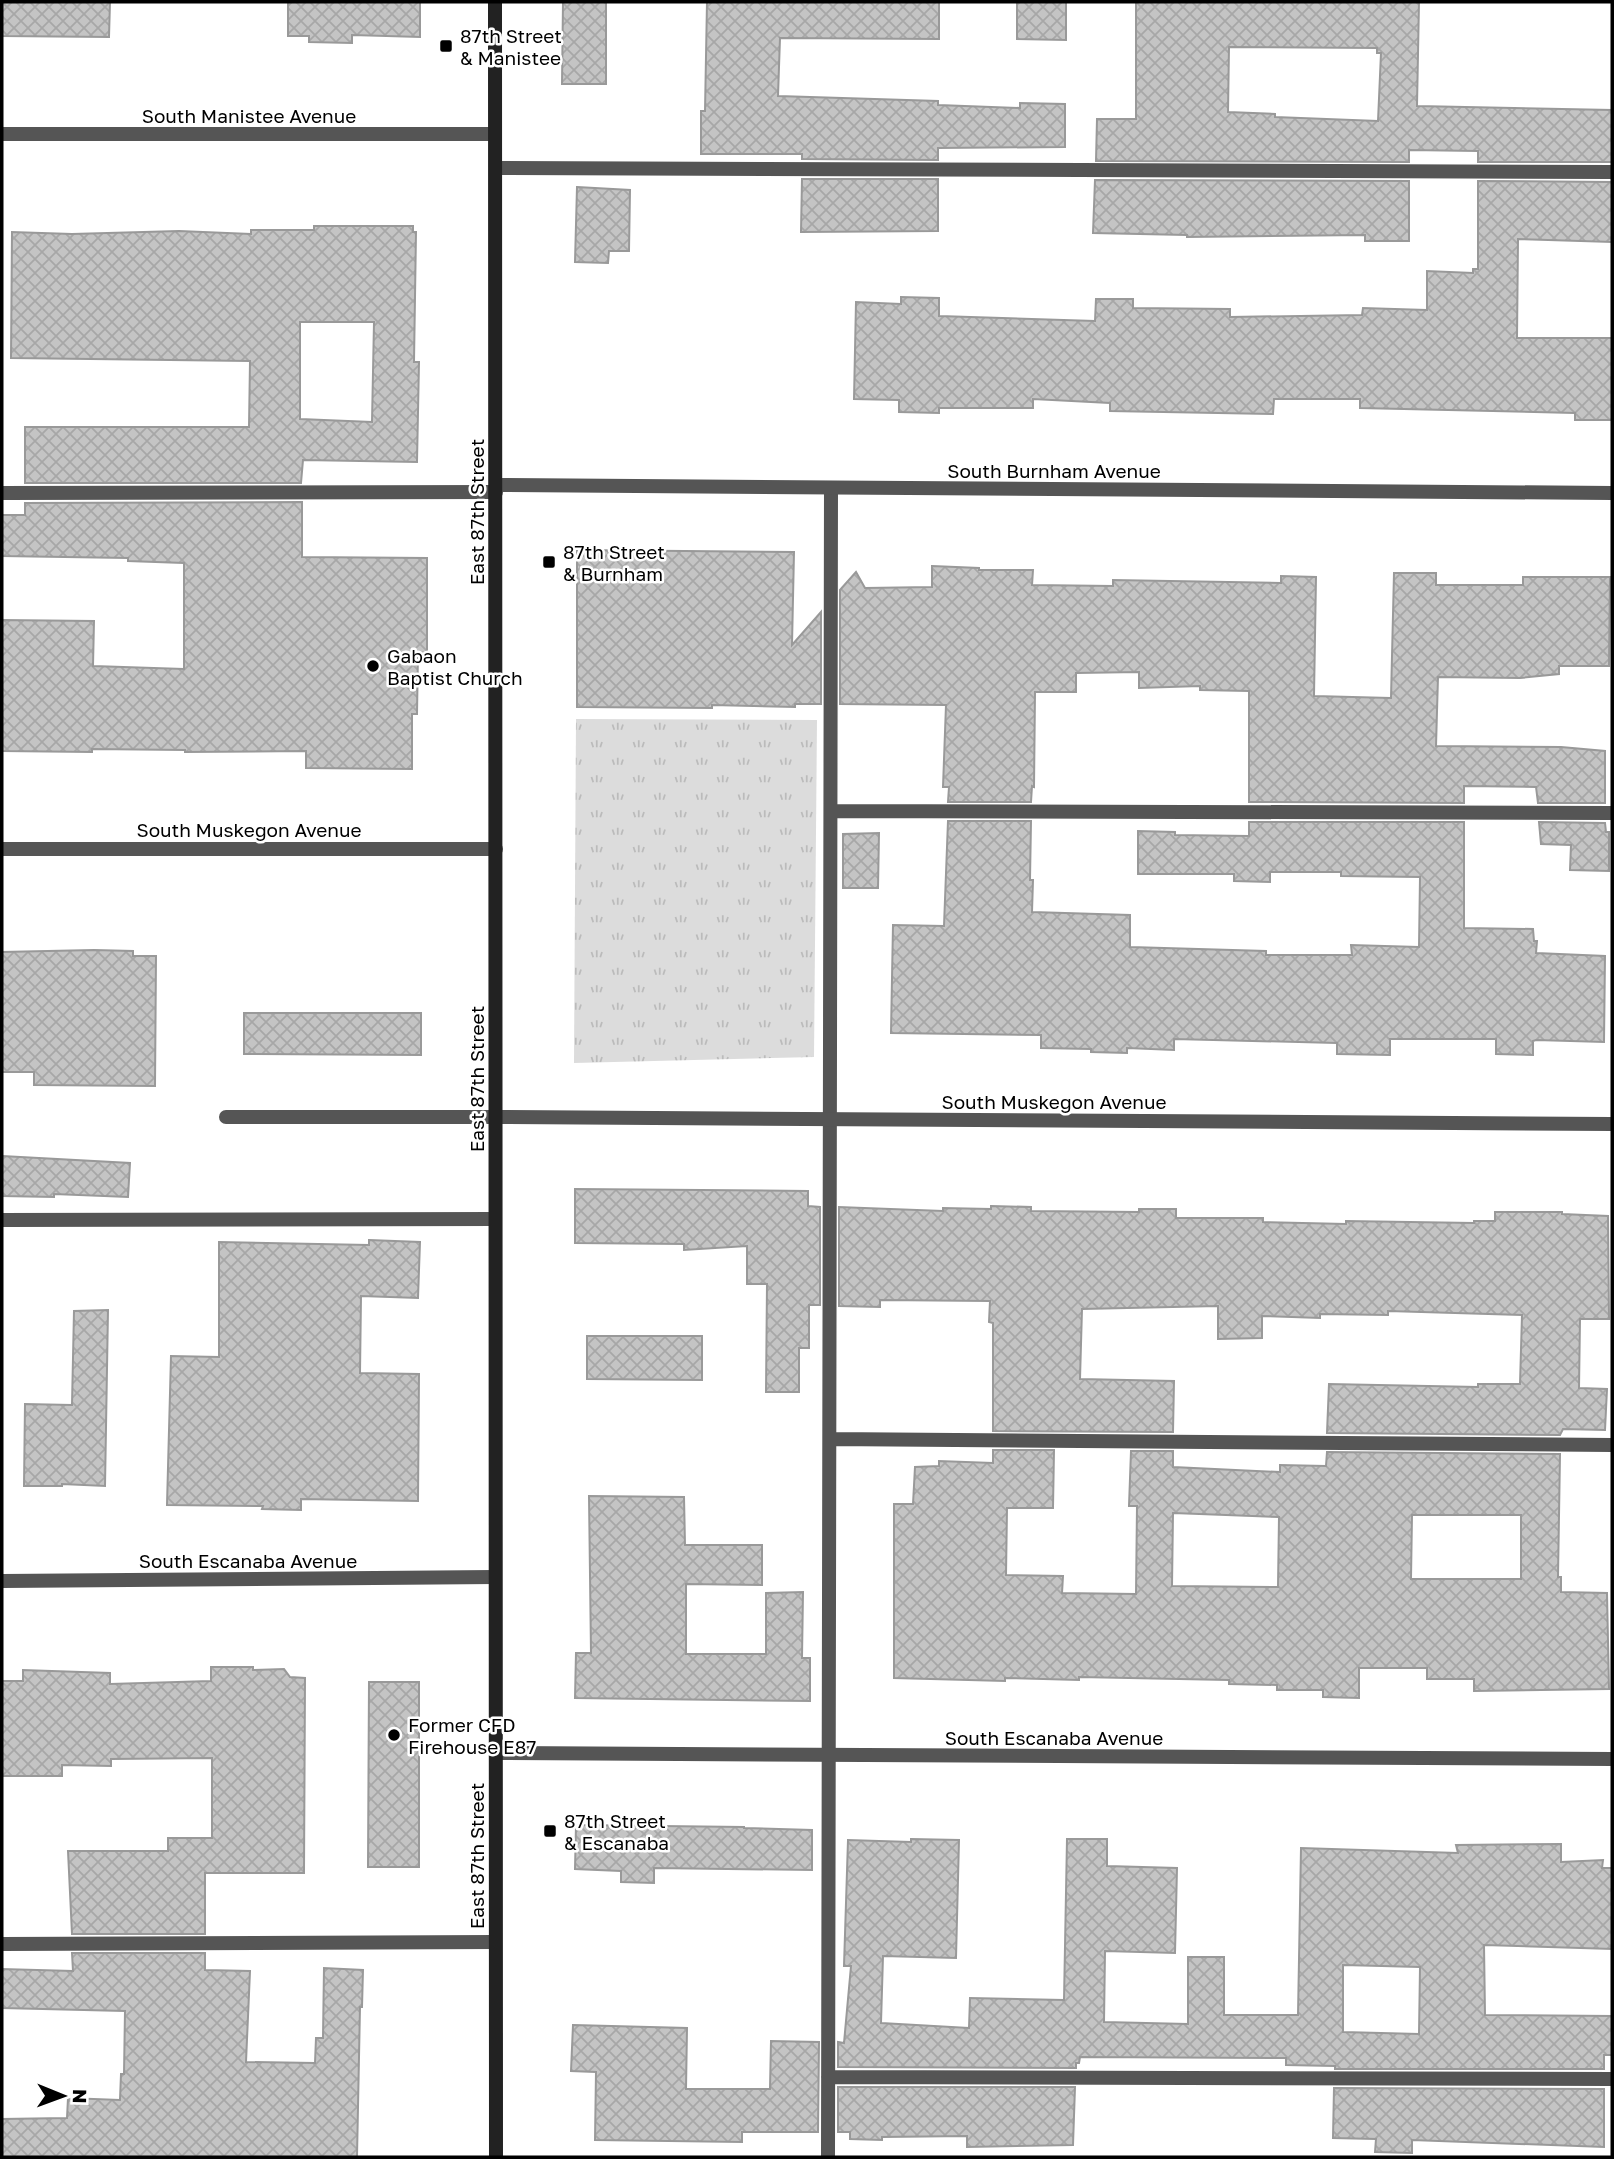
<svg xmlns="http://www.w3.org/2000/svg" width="1614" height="2159" viewBox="0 0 1614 2159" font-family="'Golos Text',sans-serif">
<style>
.grass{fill:url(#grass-tufts)}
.building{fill:url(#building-cross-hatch);stroke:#999;stroke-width:2;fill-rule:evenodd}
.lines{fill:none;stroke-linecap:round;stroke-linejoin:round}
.service{stroke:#555;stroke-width:14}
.minor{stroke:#555;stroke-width:14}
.secondary{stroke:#222;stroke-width:14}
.poi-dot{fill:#000;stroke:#fff;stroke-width:2.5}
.labels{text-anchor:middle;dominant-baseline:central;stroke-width:5;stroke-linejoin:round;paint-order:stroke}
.poi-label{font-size:19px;fill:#000;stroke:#fff;text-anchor:start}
.street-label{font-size:19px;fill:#000;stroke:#fff}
</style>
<defs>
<pattern id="grass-tufts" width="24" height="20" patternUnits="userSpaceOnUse" patternTransform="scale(1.75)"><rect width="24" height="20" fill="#dcdcdc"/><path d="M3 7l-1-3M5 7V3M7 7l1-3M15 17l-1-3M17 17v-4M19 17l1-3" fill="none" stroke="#bbb"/></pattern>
<pattern id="building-cross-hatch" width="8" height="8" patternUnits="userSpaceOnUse" patternTransform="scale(1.75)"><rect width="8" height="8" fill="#c4c4c4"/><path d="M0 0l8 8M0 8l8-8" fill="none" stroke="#a7a7a7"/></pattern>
</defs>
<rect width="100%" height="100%" fill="#fff"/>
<path class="grass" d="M 576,719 L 817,720 L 814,1057 L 574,1063 Z"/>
<path class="building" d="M 2,2 L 110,2 L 109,37 L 2,36 Z
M 288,2 L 420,2 L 420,37 L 352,35 L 352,43 L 309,42 L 309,36 L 288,36 Z
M 563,2 L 606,2 L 606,84 L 562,84 Z
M 707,2 L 939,2 L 939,39 L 780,38 L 778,96 L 938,101 L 938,105 L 1020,108 L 1020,103 L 1065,104 L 1065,147 L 938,148 L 938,160 L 802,159 L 802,154 L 701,154 L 701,111 L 705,111 Z
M 1017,2 L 1066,2 L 1066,40 L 1017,39 Z
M 1136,2 L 1419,2 L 1417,106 L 1612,110 L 1612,162 L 1478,162 L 1478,151 L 1409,150 L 1409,162 L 1096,161 L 1097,119 L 1136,119 ZM 1229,47 L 1377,48 L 1377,53 L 1381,53 L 1378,121 L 1275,117 L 1275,114 L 1228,112 Z
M 802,179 L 938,179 L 938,231 L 801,232 Z
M 1095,180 L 1409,181 L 1409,241 L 1365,241 L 1365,235 L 1187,237 L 1187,235 L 1093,233 Z
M 1478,181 L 1612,182 L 1612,242 L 1518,239 L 1517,338 L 1612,338 L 1612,420 L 1575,420 L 1575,413 L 1360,408 L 1360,399 L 1274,399 L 1273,414 L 1110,411 L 1110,403 L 1033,399 L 1033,408 L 939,408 L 939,413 L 899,412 L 899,400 L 854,399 L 856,302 L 901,304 L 901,297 L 939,298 L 939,316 L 1095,321 L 1096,299 L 1133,299 L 1133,308 L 1230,309 L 1230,317 L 1362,315 L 1363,308 L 1427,310 L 1427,271 L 1473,273 L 1473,269 L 1478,269 Z
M 577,187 L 630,190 L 629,251 L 609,251 L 608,263 L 575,262 Z
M 314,226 L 413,226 L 413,232 L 416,232 L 414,362 L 419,362 L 417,462 L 303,460 L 301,483 L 25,483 L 25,427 L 249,427 L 250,361 L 11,358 L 12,232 L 72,234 L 179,231 L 251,234 L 251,230 L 314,230 ZM 300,322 L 374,322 L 372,422 L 300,419 Z
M 302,502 L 302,557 L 427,558 L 427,653 L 418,652 L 417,714 L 412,714 L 412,769 L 306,768 L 306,751 L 185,752 L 185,750 L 92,749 L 92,752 L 2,751 L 2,620 L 94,621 L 93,666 L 184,669 L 184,563 L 128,561 L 128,558 L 2,556 L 2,515 L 25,515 L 25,503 Z
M 577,550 L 794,552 L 792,645 L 821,612 L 821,704 L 795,704 L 795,707 L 712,705 L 712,708 L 577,707 Z
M 932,566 L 979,568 L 979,570 L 1033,570 L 1032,585 L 1113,586 L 1113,580 L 1281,583 L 1281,576 L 1316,577 L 1314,696 L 1391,698 L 1394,573 L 1436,573 L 1436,585 L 1523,585 L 1523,577 L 1610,577 L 1609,666 L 1559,666 L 1559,674 L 1520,678 L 1438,677 L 1436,746 L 1561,747 L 1605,751 L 1605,803 L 1538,803 L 1536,787 L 1464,786 L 1464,803 L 1249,802 L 1249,691 L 1200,690 L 1200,686 L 1139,688 L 1139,672 L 1076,673 L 1076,692 L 1035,692 L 1034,787 L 1032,786 L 1031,802 L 948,802 L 949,787 L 943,787 L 946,705 L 840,704 L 840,590 L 856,572 L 865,588 L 932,587 Z
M 948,821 L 1031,821 L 1030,880 L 1033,880 L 1032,912 L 1130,915 L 1130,947 L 1266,951 L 1266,955 L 1352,955 L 1351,945 L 1419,947 L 1420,877 L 1341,876 L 1341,872 L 1270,872 L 1270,882 L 1234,881 L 1234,874 L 1138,874 L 1138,831 L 1175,832 L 1175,835 L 1249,836 L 1249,822 L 1464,822 L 1464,928 L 1533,929 L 1534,941 L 1537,941 L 1536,953 L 1605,956 L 1604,1042 L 1536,1040 L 1533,1041 L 1533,1055 L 1496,1054 L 1496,1039 L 1390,1039 L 1390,1055 L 1337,1054 L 1337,1043 L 1174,1039 L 1174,1050 L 1127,1048 L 1127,1053 L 1091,1052 L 1091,1049 L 1041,1048 L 1041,1035 L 891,1033 L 893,925 L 944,926 Z
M 1539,822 L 1605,823 L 1606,832 L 1609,832 L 1609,871 L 1570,870 L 1571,845 L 1541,844 Z
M 879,833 L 878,888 L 843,888 L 843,834 Z
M 94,950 L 133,951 L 133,956 L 156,956 L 155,1086 L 34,1085 L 34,1072 L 2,1072 L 2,952 Z
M 244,1013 L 421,1013 L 421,1055 L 244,1054 Z
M 2,1156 L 130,1163 L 128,1197 L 54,1194 L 54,1197 L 2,1196 Z
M 575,1189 L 808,1191 L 808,1206 L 820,1207 L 820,1305 L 809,1305 L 809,1348 L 799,1348 L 799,1392 L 766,1392 L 767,1284 L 747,1284 L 747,1246 L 684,1250 L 684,1244 L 575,1243 Z
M 991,1206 L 1031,1207 L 1031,1211 L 1139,1212 L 1139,1209 L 1176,1209 L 1176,1218 L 1263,1218 L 1263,1222 L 1346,1224 L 1346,1221 L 1474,1223 L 1474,1221 L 1495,1221 L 1495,1212 L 1562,1212 L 1562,1214 L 1608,1216 L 1609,1319 L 1580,1319 L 1579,1388 L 1607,1389 L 1605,1430 L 1563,1429 L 1560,1435 L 1327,1433 L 1329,1384 L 1478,1387 L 1478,1384 L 1520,1384 L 1522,1315 L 1388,1311 L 1388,1315 L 1320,1314 L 1320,1318 L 1262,1316 L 1262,1338 L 1218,1339 L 1218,1306 L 1082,1309 L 1080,1379 L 1174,1381 L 1173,1432 L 993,1431 L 993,1323 L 989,1322 L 990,1301 L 880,1300 L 880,1307 L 839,1306 L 839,1207 L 943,1211 L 943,1208 L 991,1209 Z
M 369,1240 L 420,1242 L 418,1298 L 361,1296 L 360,1373 L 419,1374 L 418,1501 L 301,1499 L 301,1510 L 262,1509 L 263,1506 L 167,1505 L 171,1356 L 219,1357 L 219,1242 L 369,1245 Z
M 108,1310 L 105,1486 L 62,1484 L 62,1486 L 24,1486 L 25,1404 L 72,1405 L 74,1311 Z
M 587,1336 L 702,1336 L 702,1380 L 587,1379 Z
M 993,1450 L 1054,1450 L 1053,1508 L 1007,1508 L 1006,1575 L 1063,1576 L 1062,1593 L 1136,1594 L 1137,1506 L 1129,1506 L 1131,1451 L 1173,1451 L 1173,1467 L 1280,1472 L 1280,1465 L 1326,1466 L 1327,1452 L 1560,1454 L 1558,1577 L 1561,1577 L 1561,1592 L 1607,1593 L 1609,1689 L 1474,1691 L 1474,1679 L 1427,1679 L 1427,1668 L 1359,1668 L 1359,1698 L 1323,1697 L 1323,1690 L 1277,1690 L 1277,1685 L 1229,1684 L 1229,1680 L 1079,1677 L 1079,1680 L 1005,1678 L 1005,1681 L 894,1678 L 894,1504 L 913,1504 L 915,1467 L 939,1466 L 939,1461 L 993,1463 ZM 1173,1513 L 1279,1517 L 1278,1587 L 1172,1586 ZM 1412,1515 L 1521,1515 L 1521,1579 L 1411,1579 Z
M 589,1496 L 684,1497 L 685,1545 L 762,1545 L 762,1585 L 686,1584 L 686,1654 L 766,1654 L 766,1593 L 803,1592 L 802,1658 L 810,1658 L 810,1701 L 575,1698 L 576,1653 L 591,1653 Z
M 211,1667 L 253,1667 L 253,1670 L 284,1669 L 290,1677 L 305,1678 L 304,1873 L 205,1873 L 205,1934 L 72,1934 L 68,1851 L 168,1851 L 168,1838 L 212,1838 L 212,1758 L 111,1759 L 111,1766 L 62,1765 L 62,1776 L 2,1776 L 2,1681 L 23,1681 L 23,1670 L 110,1673 L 110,1684 L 211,1681 Z
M 369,1682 L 419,1682 L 419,1867 L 368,1867 Z
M 576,1825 L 744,1827 L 744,1828 L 812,1830 L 812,1870 L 654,1868 L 654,1883 L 621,1882 L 621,1871 L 575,1869 Z
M 911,1839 L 959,1840 L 956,1958 L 883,1956 L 881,2023 L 969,2028 L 970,1998 L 1064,2000 L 1067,1839 L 1107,1839 L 1107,1866 L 1177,1868 L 1175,1953 L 1105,1951 L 1104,2022 L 1188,2024 L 1188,1957 L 1224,1957 L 1224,2015 L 1298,2015 L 1301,1848 L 1458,1853 L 1456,1845 L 1561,1844 L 1561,1862 L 1603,1860 L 1602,1868 L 1612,1868 L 1612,1949 L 1484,1945 L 1485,2015 L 1612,2016 L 1612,2055 L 1604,2055 L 1604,2069 L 1335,2069 L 1335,2066 L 1286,2065 L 1286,2058 L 1080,2057 L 1079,2063 L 1076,2063 L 1076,2068 L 838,2067 L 838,2042 L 844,2043 L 851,1966 L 844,1966 L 848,1840 L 911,1842 ZM 1343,1965 L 1420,1967 L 1419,2034 L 1343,2032 Z
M 72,1953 L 205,1953 L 205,1970 L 250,1971 L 246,2062 L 315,2063 L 316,2038 L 323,2038 L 324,1968 L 363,1970 L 362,2007 L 360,2007 L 357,2157 L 2,2157 L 2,2119 L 67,2118 L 68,2098 L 120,2100 L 121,2074 L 124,2074 L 125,2011 L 2,2008 L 2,1969 L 73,1971 Z
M 573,2025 L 687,2028 L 686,2089 L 770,2089 L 771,2041 L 819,2042 L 818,2132 L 742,2132 L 742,2142 L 595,2140 L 596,2072 L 571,2071 Z
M 838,2087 L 1075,2087 L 1073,2145 L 967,2147 L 967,2136 L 882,2137 L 882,2140 L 850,2139 L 850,2132 L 838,2132 Z
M 1334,2088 L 1604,2089 L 1604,2147 L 1412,2140 L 1412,2153 L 1375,2152 L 1376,2139 L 1333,2138 Z"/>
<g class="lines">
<path class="service" d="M 496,168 L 1612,172
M 2,493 L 496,492
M 831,811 L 1612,813
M 226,1117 L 496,1117
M 2,1220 L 495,1219
M 830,1439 L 1612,1445
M 2,1944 L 495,1942
M 828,2077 L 1612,2079
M 828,2157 L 831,488"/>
<path class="minor" d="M 2,134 L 495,134
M 496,485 L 1612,493
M 2,849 L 496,849
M 496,1117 L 1612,1124
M 2,1581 L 495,1577
M 496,1753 L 1612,1759"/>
<path class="secondary" d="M 495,2 L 496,2157"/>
</g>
<g class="poi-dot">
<rect x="439" y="39" width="14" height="14" rx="3.5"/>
<rect x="542" y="555" width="14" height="14" rx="3.5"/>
<circle cx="373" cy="666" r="7"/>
<circle cx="394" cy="1735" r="7"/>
<rect x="543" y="1824" width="14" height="14" rx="3.5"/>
</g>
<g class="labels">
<g class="poi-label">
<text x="460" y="35">87th Street<tspan x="460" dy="22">&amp; Manistee</tspan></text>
<text x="563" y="551">87th Street<tspan x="563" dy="22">&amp; Burnham</tspan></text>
<text x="387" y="655">Gabaon<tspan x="387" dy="22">Baptist Church</tspan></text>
<text x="408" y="1724">Former CFD<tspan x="408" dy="22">Firehouse E87</tspan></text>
<text x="564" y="1820">87th Street<tspan x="564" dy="22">&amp; Escanaba</tspan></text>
</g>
<g class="street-label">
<text x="249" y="115">South Manistee Avenue</text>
<text x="1054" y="470">South Burnham Avenue</text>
<text transform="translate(476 512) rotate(-90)">East 87th Street</text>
<text x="249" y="829">South Muskegon Avenue</text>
<text transform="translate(476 1079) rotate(-90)">East 87th Street</text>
<text x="1054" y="1101">South Muskegon Avenue</text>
<text x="248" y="1560">South Escanaba Avenue</text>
<text x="1054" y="1737">South Escanaba Avenue</text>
<text transform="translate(476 1856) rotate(-90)">East 87th Street</text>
</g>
</g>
<rect width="1614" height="2159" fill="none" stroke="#000000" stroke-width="7"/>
<g transform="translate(63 2096) rotate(91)" stroke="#ffffff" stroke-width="5" paint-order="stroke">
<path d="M0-5L12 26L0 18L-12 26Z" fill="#000000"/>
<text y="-10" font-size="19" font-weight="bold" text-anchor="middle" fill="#000000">N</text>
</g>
</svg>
